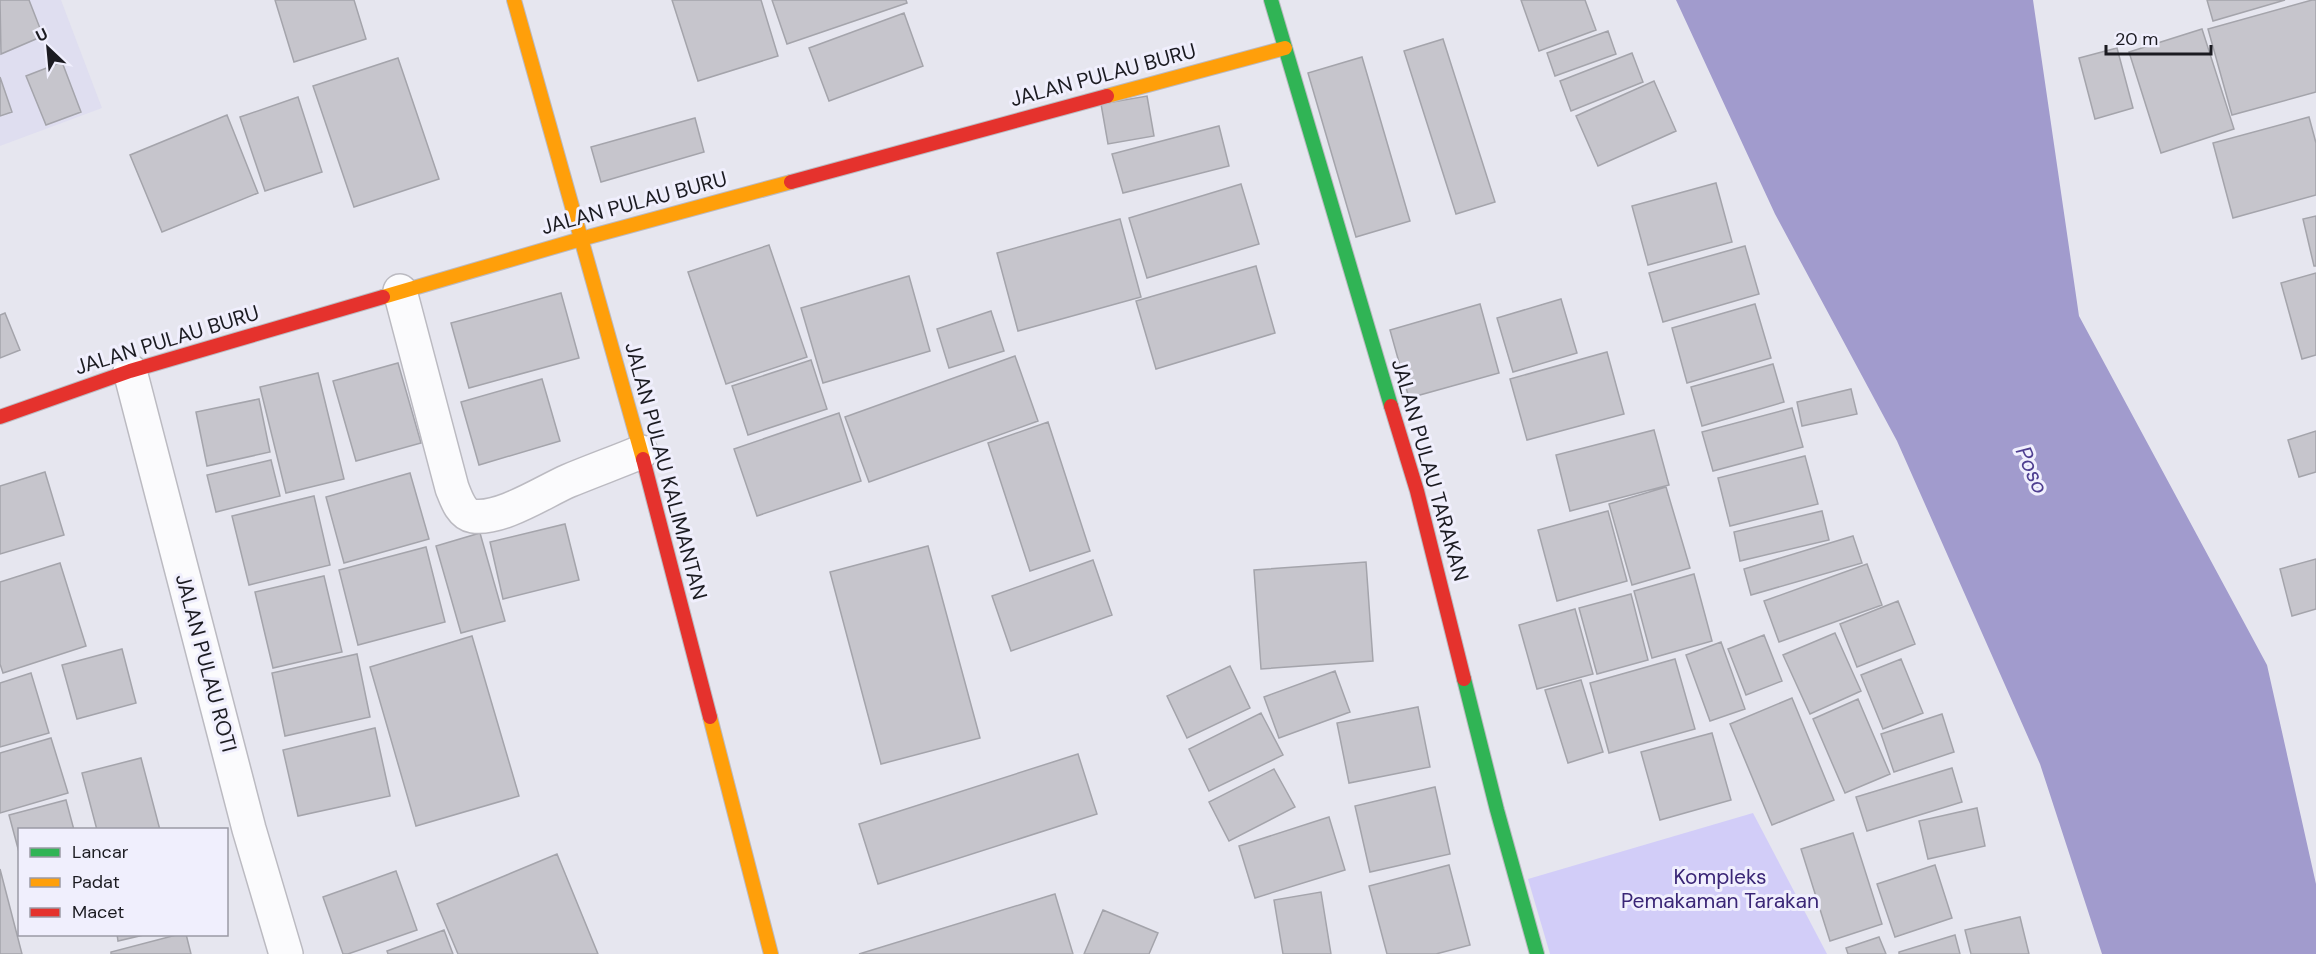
<svg xmlns="http://www.w3.org/2000/svg" width="2316" height="954" viewBox="0 0 2316 954" font-family="'DM Sans',sans-serif">
<style>
.built{fill:#dfdef0}
.green{fill:#d2cdf8}
.water{fill:#a19bcd}
.building{fill:#c6c5cc;stroke:#a4a4ab;stroke-width:1.5}
.lines{fill:none;stroke-linecap:round;stroke-linejoin:round}
.street-casing{stroke:#bbbac1;stroke-width:36}
.fast-casing{stroke:#bbbac1;stroke-width:16}
.slow-casing{stroke:#bbbac1;stroke-width:16}
.jam-casing{stroke:#bbbac1;stroke-width:16}
.street{stroke:#fbfbfd;stroke-width:33}
.fast{stroke:#30b455;stroke-width:14}
.slow{stroke:#ff9f0a;stroke-width:14}
.jam{stroke:#e5322d;stroke-width:14}
.labels{text-anchor:middle;dominant-baseline:central;stroke-width:6;stroke-linejoin:round;paint-order:stroke}
.street-label{font-size:21px;fill:#1b1b21;stroke:#f0effd}
.park-label{font-size:21px;fill:#3a2676;stroke:#f0effd}
.water-label{font-size:22px;font-style:italic;fill:#4e3e90;stroke:#f0effd}
</style>
<rect width="100%" height="100%" fill="#e6e6ef"/>
<path class="built" d="M 0,0 L 61,0 L 102,108 L 0,146 Z"/>
<path class="green" d="M 1753,813 L 1827,954 L 1550,954 L 1528,879 Z"/>
<path class="water" d="M 1676,0 L 2033,0 L 2079,316 L 2267,665 L 2316,884 L 2316,954 L 2102,954 L 2040,764 L 1897,441 L 1775,214 Z"/>
<path class="building" d="M 0,0 L 29,0 L 43,36 L 1,54 Z
M 275,0 L 354,0 L 366,39 L 294,62 Z
M 672,0 L 761,0 L 778,56 L 698,81 Z
M 772,0 L 906,0 L 907,3 L 787,44 Z
M 1521,0 L 1585,0 L 1596,30 L 1539,51 Z
M 2207,0 L 2285,0 L 2213,21 Z
M 2312,0 L 2316,0 L 2316,92 L 2232,115 L 2208,29 Z
M 904,13 L 923,66 L 829,101 L 809,48 Z
M 2202,29 L 2234,129 L 2161,153 L 2129,52 Z
M 1608,31 L 1616,54 L 1555,76 L 1547,53 Z
M 1443,39 L 1495,202 L 1456,214 L 1404,51 Z
M 2117,48 L 2133,108 L 2095,119 L 2079,58 Z
M 1632,53 L 1643,82 L 1571,111 L 1560,81 Z
M 1362,57 L 1410,221 L 1356,237 L 1308,73 Z
M 398,58 L 439,179 L 354,207 L 313,86 Z
M 62,62 L 81,112 L 46,125 L 26,76 Z
M 0,77 L 12,112 L 0,116 Z
M 1654,81 L 1676,131 L 1598,166 L 1576,116 Z
M 1147,96 L 1154,136 L 1108,144 L 1101,104 Z
M 298,97 L 322,172 L 265,191 L 240,117 Z
M 227,115 L 258,193 L 162,232 L 130,155 Z
M 2309,117 L 2316,143 L 2316,195 L 2233,218 L 2213,143 Z
M 695,118 L 704,152 L 601,182 L 591,147 Z
M 1219,126 L 1229,166 L 1123,193 L 1112,154 Z
M 1716,183 L 1732,242 L 1648,265 L 1632,206 Z
M 1241,184 L 1259,244 L 1147,278 L 1129,218 Z
M 2316,216 L 2316,266 L 2314,266 L 2303,219 Z
M 1120,219 L 1141,297 L 1018,331 L 997,253 Z
M 769,245 L 807,357 L 726,384 L 688,272 Z
M 1745,246 L 1759,294 L 1663,322 L 1649,273 Z
M 1256,266 L 1275,333 L 1156,369 L 1136,301 Z
M 2316,273 L 2316,355 L 2302,359 L 2281,283 Z
M 909,276 L 930,351 L 823,383 L 801,308 Z
M 561,293 L 579,358 L 469,388 L 451,323 Z
M 1561,299 L 1577,353 L 1513,372 L 1497,318 Z
M 1480,304 L 1499,373 L 1409,398 L 1390,330 Z
M 1755,304 L 1771,358 L 1687,383 L 1672,328 Z
M 991,311 L 1004,351 L 949,368 L 937,329 Z
M 5,313 L 20,350 L 0,358 L 0,315 Z
M 1607,352 L 1624,414 L 1527,440 L 1510,379 Z
M 1015,356 L 1038,421 L 869,482 L 845,417 Z
M 811,360 L 827,409 L 748,435 L 732,386 Z
M 398,363 L 421,443 L 356,461 L 333,381 Z
M 1773,364 L 1784,402 L 1702,426 L 1691,387 Z
M 318,373 L 344,479 L 286,493 L 260,387 Z
M 542,379 L 560,441 L 479,465 L 461,402 Z
M 1851,389 L 1857,414 L 1802,426 L 1797,402 Z
M 259,399 L 270,452 L 207,466 L 196,412 Z
M 1792,408 L 1803,447 L 1713,471 L 1702,432 Z
M 839,413 L 861,481 L 757,516 L 734,449 Z
M 1048,422 L 1090,551 L 1030,571 L 988,443 Z
M 1654,430 L 1669,485 L 1570,511 L 1556,455 Z
M 2316,431 L 2316,472 L 2299,477 L 2288,440 Z
M 1805,456 L 1818,504 L 1730,526 L 1718,478 Z
M 271,460 L 280,496 L 216,512 L 207,475 Z
M 45,472 L 64,535 L 0,554 L 0,486 Z
M 410,473 L 429,539 L 344,563 L 326,497 Z
M 1666,487 L 1690,568 L 1632,585 L 1609,504 Z
M 314,496 L 330,565 L 249,585 L 232,516 Z
M 1608,511 L 1627,581 L 1557,601 L 1538,530 Z
M 1822,511 L 1829,540 L 1740,561 L 1734,532 Z
M 565,524 L 579,580 L 503,599 L 490,542 Z
M 480,533 L 505,621 L 461,633 L 436,546 Z
M 1853,536 L 1862,563 L 1751,595 L 1744,569 Z
M 928,546 L 980,738 L 881,764 L 830,572 Z
M 426,547 L 445,622 L 358,645 L 339,570 Z
M 2316,559 L 2316,609 L 2292,616 L 2280,569 Z
M 1093,560 L 1112,615 L 1011,651 L 992,596 Z
M 1366,562 L 1373,661 L 1261,669 L 1254,570 Z
M 60,563 L 86,646 L 3,673 L 0,664 L 0,582 Z
M 1867,564 L 1882,605 L 1779,642 L 1764,601 Z
M 1694,574 L 1712,641 L 1652,658 L 1634,591 Z
M 324,576 L 342,652 L 273,668 L 255,592 Z
M 1631,594 L 1648,660 L 1597,674 L 1579,608 Z
M 1898,601 L 1915,644 L 1857,667 L 1840,624 Z
M 1575,609 L 1593,674 L 1537,689 L 1519,625 Z
M 1835,633 L 1861,691 L 1810,714 L 1783,655 Z
M 1764,635 L 1782,681 L 1746,695 L 1728,649 Z
M 472,636 L 519,796 L 416,826 L 370,667 Z
M 1721,642 L 1745,709 L 1710,721 L 1686,655 Z
M 122,649 L 136,703 L 77,719 L 62,665 Z
M 357,654 L 370,717 L 285,736 L 272,673 Z
M 1675,659 L 1695,729 L 1609,753 L 1590,683 Z
M 1901,659 L 1923,713 L 1883,729 L 1861,675 Z
M 1230,666 L 1250,708 L 1187,738 L 1167,696 Z
M 1335,671 L 1350,712 L 1279,738 L 1264,697 Z
M 31,673 L 49,733 L 0,747 L 0,683 Z
M 1581,680 L 1603,752 L 1568,763 L 1545,690 Z
M 1792,698 L 1834,800 L 1772,825 L 1730,724 Z
M 1858,699 L 1890,774 L 1845,793 L 1813,719 Z
M 1418,707 L 1430,767 L 1349,783 L 1337,723 Z
M 1261,713 L 1283,755 L 1209,791 L 1189,749 Z
M 1942,714 L 1954,752 L 1894,772 L 1881,734 Z
M 375,728 L 390,796 L 298,816 L 283,750 Z
M 1712,733 L 1731,800 L 1660,820 L 1641,752 Z
M 51,738 L 68,793 L 0,813 L 0,753 Z
M 1078,754 L 1097,814 L 878,884 L 859,824 Z
M 141,758 L 160,830 L 97,830 L 82,773 Z
M 1952,768 L 1962,802 L 1867,831 L 1856,797 Z
M 1274,769 L 1295,807 L 1229,841 L 1209,802 Z
M 1435,787 L 1450,854 L 1370,872 L 1355,806 Z
M 66,800 L 74,830 L 20,830 L 20,856 L 9,815 Z
M 1977,808 L 1985,846 L 1928,859 L 1919,821 Z
M 1329,817 L 1345,870 L 1255,898 L 1239,846 Z
M 1853,833 L 1882,924 L 1830,941 L 1801,849 Z
M 557,854 L 598,954 L 458,954 L 437,904 Z
M 1449,865 L 1470,945 L 1436,954 L 1387,954 L 1369,886 Z
M 1935,865 L 1952,918 L 1895,937 L 1877,884 Z
M 0,869 L 22,954 L 0,954 Z
M 396,871 L 417,930 L 348,954 L 343,954 L 323,897 Z
M 1321,892 L 1331,954 L 1283,954 L 1274,900 Z
M 1055,894 L 1073,954 L 859,954 Z
M 1103,910 L 1158,933 L 1149,954 L 1084,954 Z
M 2020,917 L 2029,954 L 1971,954 L 1965,930 Z
M 444,930 L 453,954 L 388,954 L 387,951 Z
M 117,934 L 148,934 L 118,941 Z
M 180,934 L 186,934 L 191,954 L 111,954 L 111,952 Z
M 1955,935 L 1960,954 L 1899,954 L 1899,952 Z
M 1879,937 L 1886,954 L 1848,954 L 1846,948 Z"/>
<g class="lines">
<g class="street-casing">
<path id="street" d="M 400,291 L 452,488 C 456,498 461,514 473,516 C 501,520 543,492 568,481 C 592,471 617,462 641,452
M 130,371 L 249,829 L 286,954"/>
</g>
<g class="fast-casing">
<path id="fast" d="M 1271,0 L 1391,406
M 1464,679 L 1497,810 L 1537,954"/>
</g>
<g class="slow-casing">
<path id="slow" d="M 514,0 L 643,459
M 1107,96 L 1285,48
M 383,297 L 581,239 L 791,182
M 710,717 L 771,954"/>
</g>
<g class="jam-casing">
<path id="jam" d="M 791,182 L 1107,96
M 1391,406 L 1417,491 L 1464,679
M 0,417 L 130,371 L 383,297
M 643,459 L 710,717"/>
</g>
<use href="#street" class="street"/>
<use href="#fast" class="fast"/>
<use href="#slow" class="slow"/>
<use href="#jam" class="jam"/>
</g>
<g class="labels">
<g class="street-label">
<text transform="translate(1103 75) rotate(-15)">JALAN PULAU BURU</text>
<text transform="translate(634 203) rotate(-15)">JALAN PULAU BURU</text>
<text transform="translate(167 340) rotate(-17)">JALAN PULAU BURU</text>
<text transform="translate(1430 470) rotate(74)">JALAN PULAU TARAKAN</text>
<text transform="translate(666 471) rotate(75)">JALAN PULAU KALIMANTAN</text>
<text transform="translate(206 663) rotate(75)">JALAN PULAU ROTI</text>
</g>
<g class="park-label">
<text x="1720" y="877">Kompleks<tspan x="1720" dy="24">Pemakaman Tarakan</tspan></text>
</g>
<g class="water-label">
<text transform="translate(2032 470) rotate(66)">Poso</text>
</g>
</g>
<rect x="18" y="828" width="210" height="108" fill="#f0effd" stroke="#9b9aa5" stroke-width="1.5"/>
<rect x="30" y="848" width="30" height="9" fill="#30b455" stroke="#9b9aa5" stroke-width="1.5"/>
<text x="72" y="858" font-size="18" fill="#1b1b21">Lancar</text>
<rect x="30" y="878" width="30" height="9" fill="#ff9f0a" stroke="#9b9aa5" stroke-width="1.5"/>
<text x="72" y="888" font-size="18" fill="#1b1b21">Padat</text>
<rect x="30" y="908" width="30" height="9" fill="#e5322d" stroke="#9b9aa5" stroke-width="1.5"/>
<text x="72" y="918" font-size="18" fill="#1b1b21">Macet</text>
<g transform="translate(48 48) rotate(334)" stroke="#f0effd" stroke-width="4.5" paint-order="stroke">
<path d="M0-4.5L10 22L0 15L-10 22Z" fill="#1b1b21"/>
<text y="-9" font-size="16" font-weight="bold" text-anchor="middle" fill="#1b1b21">U</text>
</g>
<path d="M2106 45v9h105v-9" fill="none" stroke="#1b1b21" stroke-width="3"/>
<text x="2115" y="45" font-size="18" fill="#1b1b21" stroke="#f0effd" stroke-width="4.5" paint-order="stroke">20 m</text>
</svg>
